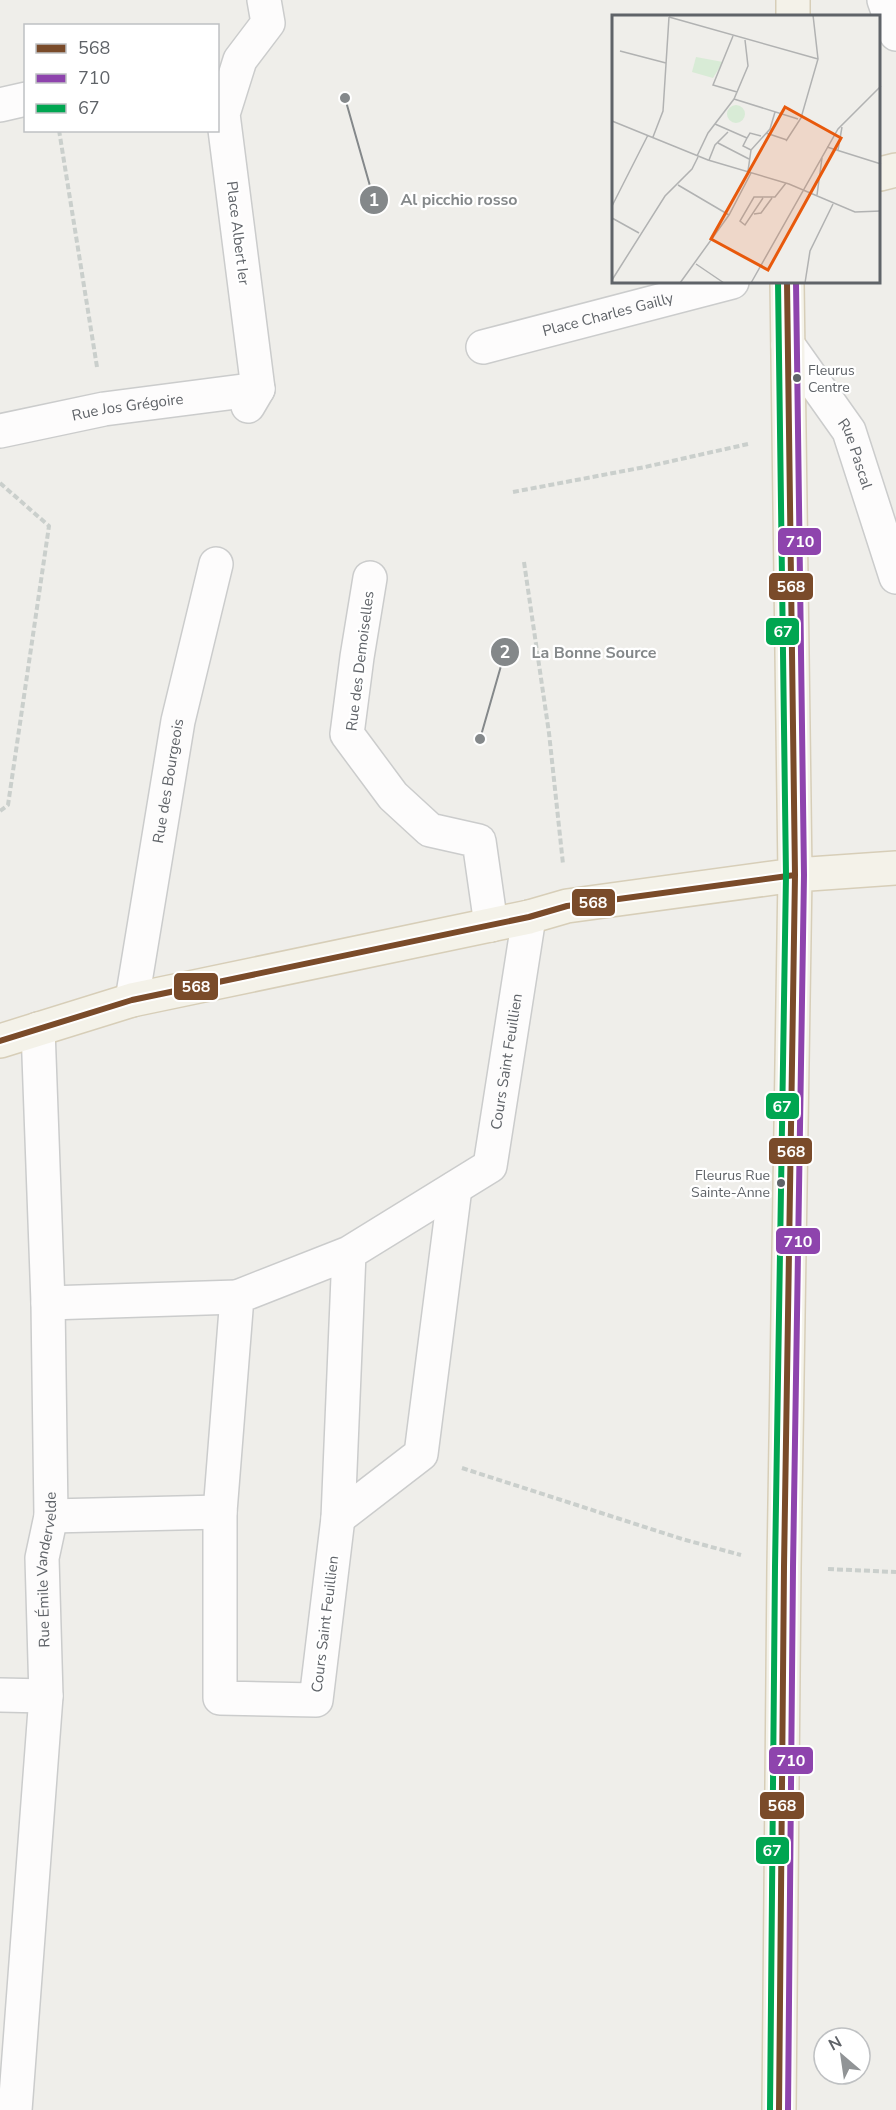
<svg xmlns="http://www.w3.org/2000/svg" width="896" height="2110" viewBox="0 0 896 2110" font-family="'Nunito Sans',sans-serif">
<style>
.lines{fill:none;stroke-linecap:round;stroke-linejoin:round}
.minor-casing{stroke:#cbcccc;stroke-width:36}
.major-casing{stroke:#d7ceb8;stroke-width:36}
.path{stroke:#cacfcc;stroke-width:4;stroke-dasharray:6 3;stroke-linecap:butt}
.minor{stroke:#fdfcfc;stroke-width:33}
.major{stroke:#f4f2e9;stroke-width:33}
.bus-1-casing{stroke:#fff;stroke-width:10}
.bus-2-casing{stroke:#fff;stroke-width:10}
.bus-3-casing{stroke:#fff;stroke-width:10}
.bus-1{stroke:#7a4b2a;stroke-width:6}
.bus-2{stroke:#8e44ad;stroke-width:6}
.bus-3{stroke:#00a651;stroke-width:6}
.bus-dot{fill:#5f6368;stroke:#fff;stroke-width:2}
.labels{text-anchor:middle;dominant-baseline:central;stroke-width:4.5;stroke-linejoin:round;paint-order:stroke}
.bus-label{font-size:14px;fill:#5f6368;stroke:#fff;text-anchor:start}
.street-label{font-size:15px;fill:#5f6368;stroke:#fff}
.inset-road{fill:none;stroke:#b1b2b2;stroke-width:1.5}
.view{fill:#e8590c;fill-opacity:0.15;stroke:#e8590c;stroke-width:3}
.inset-edge{fill:none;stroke:#5f6368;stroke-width:3}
.leader{fill:none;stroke:#84888a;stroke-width:2}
.callout-dot{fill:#84888a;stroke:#fff;stroke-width:2}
.mark-label{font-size:18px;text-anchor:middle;font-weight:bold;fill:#fff}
.callout-label{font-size:16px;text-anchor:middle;font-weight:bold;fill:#84888a;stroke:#fff;stroke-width:4.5;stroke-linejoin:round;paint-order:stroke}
.line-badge{stroke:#fff;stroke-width:2}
.badge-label{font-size:16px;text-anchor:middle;font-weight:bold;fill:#fff}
</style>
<rect width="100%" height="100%" fill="#efeeea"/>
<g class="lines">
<g class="minor-casing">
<g id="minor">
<path d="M 884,0 L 896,34"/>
<path d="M 0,105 L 26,99"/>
<path id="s1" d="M 788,345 L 849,431 L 896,577"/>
<path id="s2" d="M 483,347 L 732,282"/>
<path d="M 248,406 L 258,389 L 223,114 L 240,60 L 268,23 L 264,0"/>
<path id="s3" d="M 0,431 L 104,409 L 258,389"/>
<path d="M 370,578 L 357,657 L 347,734 L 393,796 L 430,830 L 479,841 L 491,925"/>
<path id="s4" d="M 132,1000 L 178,721 L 216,564"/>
<path id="s5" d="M 349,1253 L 338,1518 L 316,1700 L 220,1698 L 220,1512 L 237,1297 L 349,1253 L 490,1166 L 529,917"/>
<path d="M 48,1303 L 237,1297"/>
<path d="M 51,1516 L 220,1512"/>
<path d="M 338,1518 L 421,1454 L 455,1188"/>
<path d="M 0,1695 L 46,1696"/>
<path id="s6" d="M 15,2110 L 46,1696 L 42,1558 L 51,1516 L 48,1303 L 38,1029"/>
</g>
</g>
<g class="major-casing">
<path id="major" d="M 793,16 L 793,0
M 880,174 L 896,170
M 0,1041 L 132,1000 L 529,917 L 567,906 L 795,875 L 896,868
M 779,2110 L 784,1567 L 795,875 L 787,282"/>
</g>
<path class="path" d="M 59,130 L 97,367
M 0,483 L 49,526 L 8,805 L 0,811
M 513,492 L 645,467 L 748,444
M 524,562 L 549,733 L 563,864
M 462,1468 L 682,1539 L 741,1555
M 828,1569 L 896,1572"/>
<use href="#minor" class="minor"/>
<use href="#major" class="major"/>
<g class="bus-1-casing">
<path id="bus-1" d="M 0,1041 L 132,1000 L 529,917 L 567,906 L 795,875
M 779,2110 L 784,1567 L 795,875 L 787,282"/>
</g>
<g class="bus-2-casing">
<path id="bus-2" d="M 788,2110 L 793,1567 L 804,875 L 796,282"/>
</g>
<g class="bus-3-casing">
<path id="bus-3" d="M 770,2110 L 775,1567 L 786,875 L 778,282"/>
</g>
<use href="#bus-1" class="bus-1"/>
<use href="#bus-2" class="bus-2"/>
<use href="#bus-3" class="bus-3"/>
</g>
<g class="bus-dot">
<circle cx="797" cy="378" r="5"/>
<circle cx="781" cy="1183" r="5"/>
</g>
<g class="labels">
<g class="bus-label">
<text x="808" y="370">Fleurus<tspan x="808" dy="17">Centre</tspan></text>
<text x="770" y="1175" text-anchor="end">Fleurus Rue<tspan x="770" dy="17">Sainte-Anne</tspan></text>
</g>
<g class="street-label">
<text transform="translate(238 233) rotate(83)">Place Albert Ier</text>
<text stroke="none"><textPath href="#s2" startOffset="129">Place Charles Gailly</textPath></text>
<text stroke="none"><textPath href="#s3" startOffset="130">Rue Jos Grégoire</textPath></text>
<text stroke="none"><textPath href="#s1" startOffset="129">Rue Pascal</textPath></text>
<text transform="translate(360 661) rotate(-83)">Rue des Demoiselles</text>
<text stroke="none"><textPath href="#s4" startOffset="222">Rue des Bourgeois</textPath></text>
<text stroke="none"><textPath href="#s5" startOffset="1338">Cours Saint Feuillien</textPath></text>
<text stroke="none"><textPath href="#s6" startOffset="542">Rue Émile Vandervelde</textPath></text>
<text transform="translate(325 1624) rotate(-83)">Cours Saint Feuillien</text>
</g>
</g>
<g transform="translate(612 15)">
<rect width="268" height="268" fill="#efeeea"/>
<path d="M 84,42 L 111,47 L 101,63 L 80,57 ZM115 99a9 9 0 1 1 18 0a9 9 0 1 1-18 0Z" fill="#d8ebd6"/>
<path class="inset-road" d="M 57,2 L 206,44M 121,21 L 101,70 L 125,77M 8,36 L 54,48M 122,84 L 186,104M 0,106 L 96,145 L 177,169 L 243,197 L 269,196M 103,109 L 135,123M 154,118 L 175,125M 41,122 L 51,96 L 57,2M 174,126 L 189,103 L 206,44 L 201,0M 106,128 L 137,144M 215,132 L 269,149M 139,135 L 131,131 L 135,123 L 138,118 L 149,121M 226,135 L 230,112M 85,141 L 96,118 L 122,84 L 136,51 L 133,25M 97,145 L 103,130 L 116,117M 136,156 L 139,135 L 158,114 L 163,97M 66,170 L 117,200M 205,180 L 210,143M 151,183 L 133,210 L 128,206 L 142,182 L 163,182 L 174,168M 0,191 L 36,120M 142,199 L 149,198 L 160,183M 0,203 L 27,218M 84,249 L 112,268M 0,265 L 53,181 L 80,154 L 86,142M 68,268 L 117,200 L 139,158M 139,268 L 226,114 L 269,71M 193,268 L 198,236 L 221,189"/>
<path class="view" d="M 173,92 L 229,123 L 156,255 L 99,224 Z"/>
<rect width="268" height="268" class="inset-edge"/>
</g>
<path class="leader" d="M345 98L374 200M480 739L505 652"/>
<g class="callout-dot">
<circle cx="345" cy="98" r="6"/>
<circle cx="480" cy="739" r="6"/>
<circle cx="374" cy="200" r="15"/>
<circle cx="505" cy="652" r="15"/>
</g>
<g class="mark-label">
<text x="374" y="206">1</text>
<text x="505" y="658">2</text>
</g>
<g class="callout-label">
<text x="459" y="205">Al picchio rosso</text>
<text x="594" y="658">La Bonne Source</text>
</g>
<g class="line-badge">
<rect x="777" y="527" width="45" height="29" rx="6" fill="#8e44ad"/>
<rect x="768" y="572" width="46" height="29" rx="6" fill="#7a4b2a"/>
<rect x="765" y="617" width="35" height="29" rx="6" fill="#00a651"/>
<rect x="571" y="888" width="45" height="29" rx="6" fill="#7a4b2a"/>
<rect x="173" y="972" width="46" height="29" rx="6" fill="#7a4b2a"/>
<rect x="765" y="1092" width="35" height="28" rx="6" fill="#00a651"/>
<rect x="768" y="1137" width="45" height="28" rx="6" fill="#7a4b2a"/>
<rect x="775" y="1227" width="46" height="28" rx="6" fill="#8e44ad"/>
<rect x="768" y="1746" width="46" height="29" rx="6" fill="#8e44ad"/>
<rect x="759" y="1791" width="46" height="29" rx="6" fill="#7a4b2a"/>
<rect x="755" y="1836" width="35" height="29" rx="6" fill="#00a651"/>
</g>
<g class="badge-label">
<text x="800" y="547">710</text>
<text x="791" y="592">568</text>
<text x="783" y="637">67</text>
<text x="593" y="908">568</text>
<text x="196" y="992">568</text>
<text x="782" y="1112">67</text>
<text x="791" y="1157">568</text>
<text x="798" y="1247">710</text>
<text x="791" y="1766">710</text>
<text x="782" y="1811">568</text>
<text x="772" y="1856">67</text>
</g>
<rect x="24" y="24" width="195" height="108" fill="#ffffff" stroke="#bfc1c3" stroke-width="1.5"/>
<rect x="36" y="44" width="30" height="9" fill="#7a4b2a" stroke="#bfc1c3" stroke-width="1.5"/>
<text x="78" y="54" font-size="18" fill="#5f6368">568</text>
<rect x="36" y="74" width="30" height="9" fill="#8e44ad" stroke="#bfc1c3" stroke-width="1.5"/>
<text x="78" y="84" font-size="18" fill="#5f6368">710</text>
<rect x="36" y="104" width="30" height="9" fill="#00a651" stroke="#bfc1c3" stroke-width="1.5"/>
<text x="78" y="114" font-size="18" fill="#5f6368">67</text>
<g transform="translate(842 2056) rotate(331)"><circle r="28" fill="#ffffff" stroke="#bfc1c3" stroke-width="1.5"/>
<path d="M0-4.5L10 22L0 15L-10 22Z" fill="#919496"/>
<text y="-9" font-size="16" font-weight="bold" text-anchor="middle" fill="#5f6368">N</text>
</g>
</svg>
